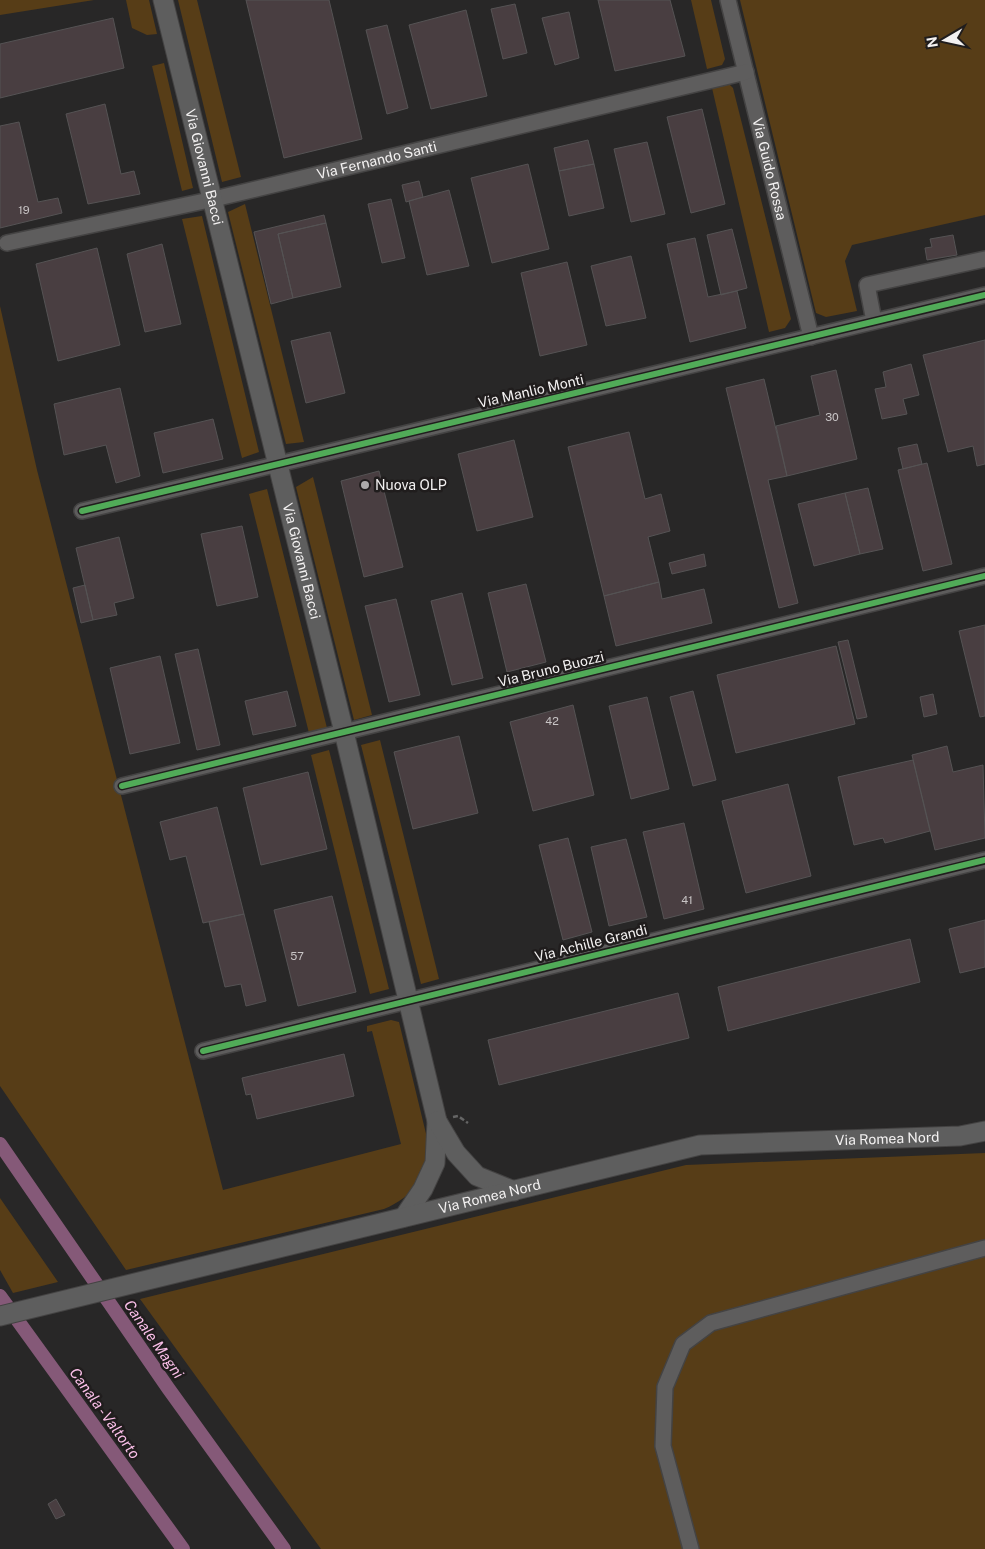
<svg xmlns="http://www.w3.org/2000/svg" width="985" height="1549" viewBox="0 0 985 1549" font-family="'Public Sans',sans-serif">
<style>
.green{fill:#573d17}
.lines{fill:none;stroke-linecap:round;stroke-linejoin:round}
.canal{stroke:#855978;stroke-width:14}
.building{fill:#493e41;stroke:#555354}
.minor-casing{stroke:#444343;stroke-width:18}
.major-casing{stroke:#444343;stroke-width:21}
.path{stroke:#656565;stroke-width:2.5;stroke-dasharray:5 2.5;stroke-linecap:butt}
.minor{stroke:#5e5d5d;stroke-width:15}
.major{stroke:#5e5e5e;stroke-width:19}
.cycleway-casing{stroke:#201d1d;stroke-width:9}
.cycleway{stroke:#51ab58;stroke-width:6}
.poi-dot{fill:#acaaaa;stroke:#201d1d;stroke-width:2}
.labels{text-anchor:middle;dominant-baseline:central;stroke-width:5;stroke-linejoin:round;paint-order:stroke}
.number-label{font-size:11px;fill:#c8c4c5}
.street-label{font-size:14px;fill:#f3f1f1;stroke:#201d1d}
.poi-label{font-size:14px;fill:#f3f1f1;stroke:#201d1d;text-anchor:start}
.water-label{font-size:15px;font-style:italic;fill:#fabfe8;stroke:#201d1d}
</style>
<rect width="100%" height="100%" fill="#282727"/>
<path class="green" d="M 0,0 L 94,0 L 0,15 Z
M 126,0 L 149,0 L 157,34 L 147,35 L 132,28 Z
M 178,0 L 197,0 L 241,177 L 222,182 Z
M 691,0 L 711,0 L 725,59 L 722,65 L 707,69 Z
M 740,0 L 985,0 L 985,215 L 852,245 L 845,261 L 857,311 L 826,317 L 816,313 Z
M 164,63 L 193,188 L 182,191 L 152,66 Z
M 729,84 L 733,88 L 791,319 L 785,328 L 769,332 L 712,88 Z
M 245,204 L 304,442 L 286,444 L 228,212 Z
M 202,216 L 259,452 L 242,458 L 182,219 Z
M 0,306 L 37,470 L 223,1190 L 401,1144 L 372,1031 L 367,1032 L 367,1026 L 391,1020 L 399,1022 L 428,1142 C 429,1176 414,1196 384,1209 L 126,1270 L 0,1086 Z
M 313,477 L 372,715 L 354,720 L 296,487 Z
M 267,489 L 327,728 L 309,733 L 249,494 Z
M 380,740 L 439,979 L 421,984 L 361,745 Z
M 329,750 L 389,989 L 370,994 L 311,755 Z
M 985,1153 L 985,1549 L 321,1549 L 140,1299 L 686,1165 Z
M 0,1198 L 58,1282 L 13,1293 L 0,1270 Z"/>
<g class="lines">
<path class="canal" d="M 0,1144 L 168,1388 L 284,1549
M 0,1296 L 183,1549"/>
</g>
<path class="building" d="M 246,0 L 329,0 L 362,139 L 284,158 Z
M 598,0 L 670,0 L 685,56 L 615,71 Z
M 515,4 L 527,53 L 503,59 L 491,9 Z
M 466,10 L 487,96 L 431,109 L 409,25 Z
M 569,12 L 579,58 L 555,65 L 542,18 Z
M 113,18 L 124,68 L 0,98 L 0,44 Z
M 387,25 L 408,108 L 387,114 L 366,30 Z
M 105,104 L 121,174 L 134,171 L 140,194 L 88,204 L 66,114 Z
M 702,109 L 725,204 L 691,213 L 667,117 Z
M 19,122 L 38,202 L 58,198 L 62,213 L 0,228 L 0,126 Z
M 588,140 L 594,164 L 559,171 L 554,148 Z
M 647,142 L 665,214 L 631,222 L 614,149 Z
M 528,164 L 549,249 L 492,263 L 471,178 Z
M 594,164 L 604,208 L 569,216 L 559,171 Z
M 419,181 L 423,197 L 406,202 L 402,185 Z
M 449,190 L 469,266 L 427,275 L 409,201 Z
M 391,199 L 405,258 L 382,263 L 368,204 Z
M 324,215 L 326,223 L 278,234 L 293,298 L 271,304 L 254,232 Z
M 326,223 L 341,287 L 293,298 L 278,234 Z
M 732,229 L 747,288 L 721,295 L 707,235 Z
M 953,235 L 957,255 L 927,260 L 925,248 L 932,247 L 930,239 Z
M 695,238 L 708,297 L 737,291 L 746,328 L 690,342 L 667,244 Z
M 162,244 L 181,324 L 145,332 L 127,254 Z
M 97,248 L 120,345 L 58,361 L 36,264 Z
M 631,256 L 646,318 L 606,326 L 591,266 Z
M 567,262 L 587,345 L 540,356 L 521,273 Z
M 330,332 L 345,393 L 306,403 L 291,341 Z
M 985,340 L 985,464 L 977,466 L 973,446 L 948,452 L 923,355 Z
M 911,364 L 919,395 L 903,399 L 907,414 L 882,419 L 875,389 L 886,387 L 883,372 Z
M 836,370 L 857,459 L 787,476 L 776,426 L 820,415 L 811,376 Z
M 764,379 L 787,476 L 768,480 L 798,603 L 779,608 L 726,388 Z
M 120,388 L 140,476 L 116,483 L 106,445 L 64,455 L 54,404 Z
M 213,419 L 223,459 L 163,473 L 154,433 Z
M 629,432 L 645,499 L 661,494 L 670,531 L 648,537 L 659,582 L 604,596 L 568,447 Z
M 514,440 L 533,517 L 477,531 L 458,454 Z
M 917,444 L 922,464 L 903,469 L 898,448 Z
M 927,463 L 952,564 L 923,571 L 898,470 Z
M 379,471 L 403,567 L 364,577 L 341,481 Z
M 868,488 L 883,549 L 860,554 L 845,493 Z
M 845,493 L 860,554 L 814,566 L 798,504 Z
M 242,526 L 258,597 L 217,606 L 201,534 Z
M 119,537 L 134,598 L 114,603 L 117,615 L 93,620 L 76,548 Z
M 704,554 L 706,566 L 672,574 L 669,563 Z
M 659,582 L 662,599 L 704,589 L 712,623 L 616,646 L 604,596 Z
M 526,584 L 546,662 L 507,672 L 488,593 Z
M 85,585 L 93,620 L 81,623 L 73,588 Z
M 462,593 L 483,678 L 452,685 L 431,601 Z
M 396,599 L 420,695 L 389,702 L 365,606 Z
M 985,625 L 985,716 L 980,717 L 959,631 Z
M 848,640 L 867,717 L 857,719 L 838,642 Z
M 836,646 L 855,724 L 736,753 L 717,675 Z
M 198,649 L 220,745 L 197,750 L 175,654 Z
M 160,656 L 180,743 L 130,754 L 110,668 Z
M 287,691 L 296,726 L 253,735 L 245,701 Z
M 693,691 L 716,780 L 693,786 L 670,697 Z
M 933,694 L 937,714 L 924,717 L 920,697 Z
M 647,697 L 669,789 L 631,799 L 609,706 Z
M 573,705 L 594,795 L 533,811 L 510,722 Z
M 459,736 L 478,813 L 413,829 L 394,752 Z
M 947,746 L 953,772 L 983,765 L 985,838 L 935,850 L 912,755 Z
M 913,760 L 930,831 L 885,843 L 883,838 L 854,845 L 838,777 Z
M 308,772 L 327,849 L 261,865 L 243,788 Z
M 788,784 L 811,876 L 746,893 L 722,801 Z
M 217,807 L 244,914 L 203,923 L 186,856 L 170,860 L 160,822 Z
M 684,823 L 704,909 L 664,919 L 643,832 Z
M 568,838 L 592,932 L 563,940 L 539,845 Z
M 626,839 L 647,917 L 609,926 L 591,847 Z
M 332,896 L 356,992 L 298,1006 L 274,910 Z
M 244,914 L 266,1001 L 246,1006 L 241,984 L 225,987 L 209,922 Z
M 985,920 L 985,967 L 960,973 L 949,929 Z
M 910,939 L 920,982 L 728,1031 L 718,987 Z
M 678,993 L 689,1038 L 499,1085 L 488,1040 Z
M 344,1054 L 354,1096 L 257,1119 L 251,1094 L 246,1095 L 242,1078 Z
M 56,1499 L 65,1515 L 56,1519 L 48,1504 Z"/>
<g class="lines">
<g class="minor-casing">
<g id="minor">
<path id="s1" d="M 728,0 L 811,337"/>
<path id="s2" d="M 7,243 L 214,199 L 746,72"/>
<path d="M 874,321 L 867,285 L 985,259"/>
<path d="M 82,511 L 985,295"/>
<path d="M 122,786 L 985,576"/>
<path d="M 203,1051 L 985,860"/>
<path d="M 691,1549 L 663,1446 L 665,1387 L 683,1344 L 711,1323 L 985,1248"/>
</g>
</g>
<g class="major-casing">
<g id="major">
<path id="s3" d="M 163,0 L 344,732 L 437,1121 L 435,1163 L 423,1189 L 404,1217"/>
<path d="M 437,1121 L 456,1153 L 477,1176 L 514,1191"/>
<path id="s4" d="M 0,1316 L 700,1145 L 960,1136 L 985,1131"/>
</g>
</g>
<path class="path" d="M 453,1117 L 458,1116 L 468,1123"/>
<use href="#minor" class="minor"/>
<use href="#major" class="major"/>
<g class="cycleway-casing">
<path id="cycleway" d="M 82,511 L 985,295
M 122,786 L 985,576
M 203,1051 L 985,860"/>
</g>
<use href="#cycleway" class="cycleway"/>
</g>
<circle class="poi-dot" cx="365" cy="485" r="5"/>
<g class="labels">
<g class="number-label">
<text x="24" y="210">19</text>
<text x="832" y="417">30</text>
<text x="552" y="721">42</text>
<text x="687" y="900">41</text>
<text x="297" y="956">57</text>
</g>
<g class="street-label">
<text stroke="none"><textPath href="#s2" startOffset="379">Via Fernando Santi</textPath></text>
<text stroke="none"><textPath href="#s3" startOffset="172">Via Giovanni Bacci</textPath></text>
<text stroke="none"><textPath href="#s1" startOffset="174">Via Guido Rossa</textPath></text>
<text transform="translate(531 391) rotate(-13)">Via Manlio Monti</text>
<text stroke="none"><textPath href="#s3" startOffset="578">Via Giovanni Bacci</textPath></text>
<text transform="translate(551 669) rotate(-14)">Via Bruno Buozzi</text>
<text transform="translate(591 943) rotate(-14)">Via Achille Grandi</text>
<text stroke="none"><textPath href="#s4" startOffset="908">Via Romea Nord</textPath></text>
<text stroke="none"><textPath href="#s4" startOffset="504">Via Romea Nord</textPath></text>
</g>
<g class="poi-label">
<text x="375" y="485">Nuova OLP</text>
</g>
<g class="water-label">
<text transform="translate(154 1339) rotate(55)">Canale Magni</text>
<text transform="translate(105 1413) rotate(54)">Canala - Valtorto</text>
</g>
</g>
<g transform="translate(945 40) rotate(261)" stroke="#201d1d" stroke-width="4" paint-order="stroke">
<path d="M0-4L9 19L0 12L-9 19Z" fill="#f3f1f1"/>
<text y="-8" font-size="14" font-weight="bold" text-anchor="middle" fill="#f3f1f1">N</text>
</g>
</svg>
